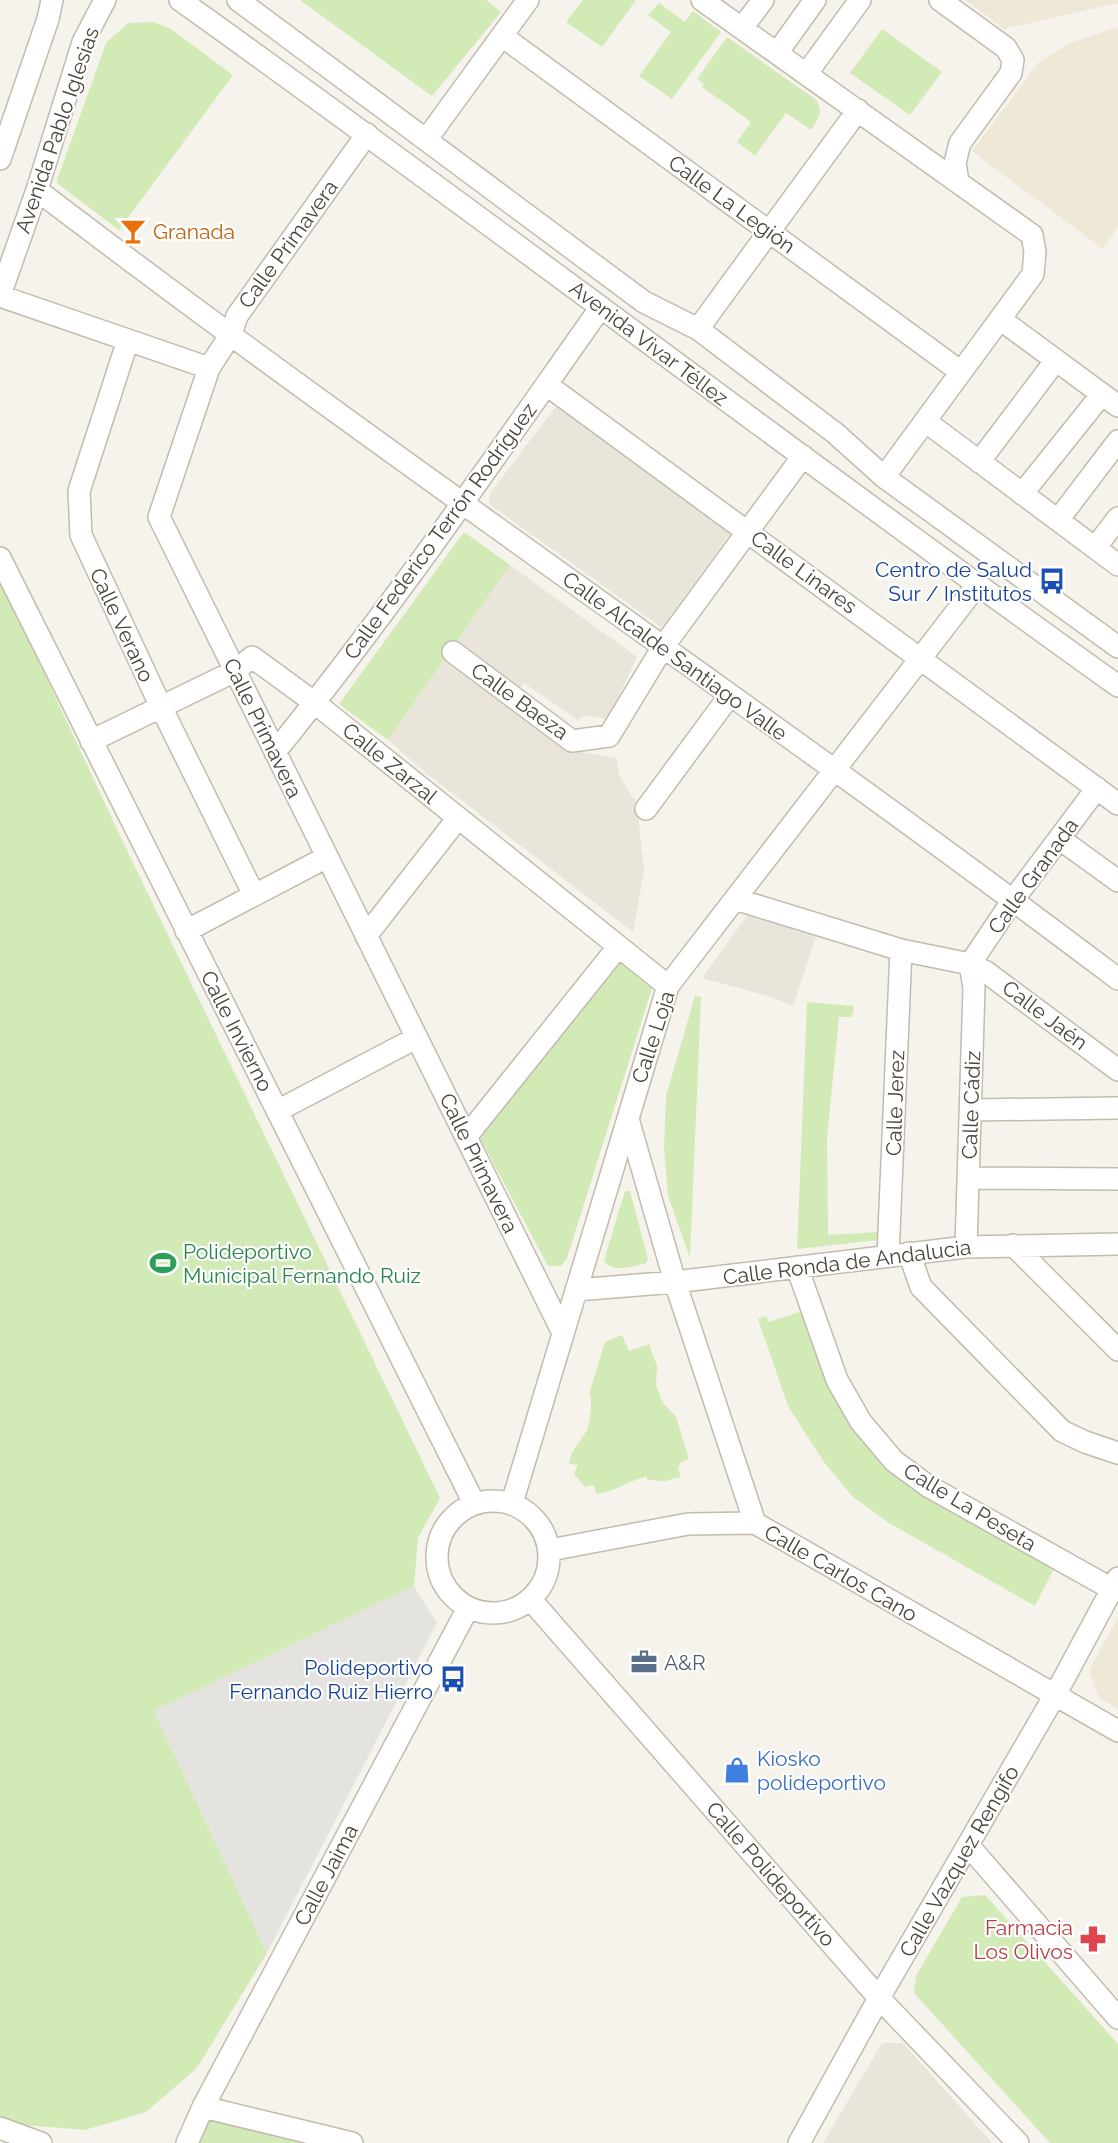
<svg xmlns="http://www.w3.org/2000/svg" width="1118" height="2143" viewBox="0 0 1118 2143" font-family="Raleway,sans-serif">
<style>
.residential{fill:#eae5da}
.education{fill:#efe8d6}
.green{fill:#d2eab5}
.parking{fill:#e5e3e0}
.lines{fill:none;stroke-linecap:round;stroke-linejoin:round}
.minor-casing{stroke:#c2bbae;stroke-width:24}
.minor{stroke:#fff;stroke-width:21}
.labels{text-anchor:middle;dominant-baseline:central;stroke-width:4.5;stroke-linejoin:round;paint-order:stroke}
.street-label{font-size:21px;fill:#4b4439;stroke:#fff}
.food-label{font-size:21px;fill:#c56008;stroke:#fff;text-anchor:start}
.transit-label{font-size:21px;fill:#164399;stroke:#fff;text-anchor:end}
.leisure-label{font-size:21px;fill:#27864d;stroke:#fff;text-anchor:start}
.service-label{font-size:21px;fill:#4e5e75;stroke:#fff;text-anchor:start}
.shop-label{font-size:21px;fill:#366cbe;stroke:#fff;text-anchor:start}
.health-label{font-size:21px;fill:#be3a42;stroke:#fff;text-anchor:end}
</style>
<rect width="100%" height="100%" fill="#f6f3ec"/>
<path class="residential" d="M 558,404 L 732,531 L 662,628 L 489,504 L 490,493 Z
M 510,565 L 637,657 L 608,719 L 584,715 L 578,720 L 524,683 L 517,691 L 568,750 L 617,758 L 619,775 L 637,804 L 644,872 L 633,932 L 426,773 L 388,740 Z
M 752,909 L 817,933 L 793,1006 L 771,997 L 702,978 Z
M 882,2043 L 903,2043 L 992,2143 L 823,2143 Z"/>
<path class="education" d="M 965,0 L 1118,0 L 1118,3 L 1004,29 Z
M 1118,27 L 1118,227 L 1103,249 L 972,151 L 1038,63 L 1072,42 Z
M 1118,1617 L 1118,1709 L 1099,1698 L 1089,1670 Z"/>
<path class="green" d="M 300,0 L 486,0 L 501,12 L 432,96 Z
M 583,0 L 636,0 L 602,47 L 566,22 Z
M 659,3 L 685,22 L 693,11 L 721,32 L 672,99 L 639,76 L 671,32 L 648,15 Z
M 154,22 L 171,29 L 233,75 L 119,230 L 57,183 L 57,180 L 106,43 L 128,23 Z
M 882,29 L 942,72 L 910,115 L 850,73 Z
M 727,37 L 815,99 C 824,111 819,118 811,130 L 786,113 L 755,156 L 737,142 L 751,122 L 702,87 L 704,84 L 697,79 Z
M 464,532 L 510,565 L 388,740 L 339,704 Z
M 0,578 L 122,840 L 440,1498 L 418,1538 L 414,1586 L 154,1711 L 267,1953 L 197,2068 L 146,2112 L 85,2130 L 13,2124 L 0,2118 Z
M 619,959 L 653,985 L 567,1258 L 561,1266 L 548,1266 L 479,1136 Z
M 695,996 L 701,997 L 690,1258 L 668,1196 L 664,1148 L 666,1096 Z
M 807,1002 L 854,1006 L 852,1017 L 839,1017 L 827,1138 L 828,1235 L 879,1232 L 879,1240 L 797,1249 Z
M 625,1191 L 630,1191 L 648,1259 L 645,1264 C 632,1266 611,1274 604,1260 Z
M 805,1310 L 848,1416 L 1055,1567 L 1035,1606 L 889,1523 L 852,1496 L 824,1462 L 788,1406 L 758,1319 L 766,1316 L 769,1322 Z
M 622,1335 L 629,1351 L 649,1344 L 657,1366 L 656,1385 L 663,1403 L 676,1417 L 689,1459 L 681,1462 L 678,1469 L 681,1477 L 665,1481 L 647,1480 L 647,1476 C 628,1481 615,1492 596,1494 L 594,1485 L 585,1487 L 574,1474 L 578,1465 L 569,1464 C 571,1450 577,1446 584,1435 C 591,1425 591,1409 591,1397 L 589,1394 L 605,1342 Z
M 985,1895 L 1118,2044 L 1118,2143 L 1050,2143 L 914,1993 L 916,1976 L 962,1897 Z
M 206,2113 L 332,2143 L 192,2143 Z"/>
<path class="parking" d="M 414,1586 L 437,1623 L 267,1953 L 154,1711 Z"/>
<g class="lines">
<g class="minor-casing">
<path id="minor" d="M 180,0 C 495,225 803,461 1118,686
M 238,0 L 644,302 L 698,329 L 835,433 L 884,477 L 1118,647
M 702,0 L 1032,235 L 1035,252 L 1033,274 L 884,477
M 940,0 L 1006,48 L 1013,60 L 1011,73 L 960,143 L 955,163 L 958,182
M 742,28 L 763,0
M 502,36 L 961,372
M 777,53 L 815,0
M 807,73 L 860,0
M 367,134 L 237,316 L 231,334 L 209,368 L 159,517 L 563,1333
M 426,140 L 528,0
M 0,159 L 48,19 L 52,0
M 37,190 C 392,461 762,710 1118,979
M 0,295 L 37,190 L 83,42 L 105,0
M 0,296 L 209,368
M 1000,319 L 1118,406
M 698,329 L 858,110
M 128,340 L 79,491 L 81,535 L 161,707 L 254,895
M 547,385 L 1118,804
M 925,421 L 1118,565
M 979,462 L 1056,360
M 1022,494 L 1102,394
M 1058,520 L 1118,441
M 1095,548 L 1118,518
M 0,558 L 474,1503
M 453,652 L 572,741 L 609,736 L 663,647 L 803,456
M 91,741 L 235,671 L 252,657 L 315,703 L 668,986
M 275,752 C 391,609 495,457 601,307
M 646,809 L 730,695
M 1060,839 L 1118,881
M 735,899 L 901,950 L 970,964 L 986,972 L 1118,1070
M 186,931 L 327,857
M 366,936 L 458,818
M 970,964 L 1013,900 L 1097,788
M 971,1110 L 1118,1108
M 277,1111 L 416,1038
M 628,1119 L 675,1282 L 755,1523 L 1118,1731
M 466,1137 L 618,947
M 969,1178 L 1118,1179
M 1013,1245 L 1118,1350
M 966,1247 L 974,988 L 970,964
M 909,1253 L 921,1287 L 1062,1431 L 1085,1442 L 1118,1453
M 888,1255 L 901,950
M 797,1267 L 837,1380 L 861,1422 L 894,1461 L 928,1486 L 1112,1589
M 576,1290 L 675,1282 L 966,1247 L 1118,1244
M437 1557a56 56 0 1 1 112 0a56 56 0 1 1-112 0Z
M 512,1503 L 668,986 L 977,585
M 550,1550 L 688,1524 L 755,1523
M 531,1600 L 879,1998 L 1018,2143
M 968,1845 L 1118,2018
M 203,2107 L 352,2143
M 0,2128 L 41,2143
M 187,2143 L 203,2107 L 468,1608
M 799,2143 L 879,1998 L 1055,1695 L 1118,1578"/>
</g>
<use href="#minor" class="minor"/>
</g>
<defs>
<g id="bar-bare" transform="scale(2.07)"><path d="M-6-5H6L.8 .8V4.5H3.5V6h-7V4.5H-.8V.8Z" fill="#e8710a" stroke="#fff" stroke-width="2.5" paint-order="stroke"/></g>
<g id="bus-bare" transform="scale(2.07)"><path d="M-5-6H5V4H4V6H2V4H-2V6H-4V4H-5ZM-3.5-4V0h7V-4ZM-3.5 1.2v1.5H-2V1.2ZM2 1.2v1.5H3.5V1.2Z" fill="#1a4fb4" stroke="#fff" stroke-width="2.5" paint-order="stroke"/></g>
<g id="stadium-bare" transform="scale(2.07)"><path d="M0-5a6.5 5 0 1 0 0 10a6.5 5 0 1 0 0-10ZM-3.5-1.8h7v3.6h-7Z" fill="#2e9e5b" stroke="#fff" stroke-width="2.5" paint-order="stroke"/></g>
<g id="office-bare" transform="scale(2.07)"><path d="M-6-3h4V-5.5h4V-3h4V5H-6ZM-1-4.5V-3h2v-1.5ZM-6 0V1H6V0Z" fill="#5c6f8a" stroke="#fff" stroke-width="2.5" paint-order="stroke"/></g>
<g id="shop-bare" transform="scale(2.07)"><path d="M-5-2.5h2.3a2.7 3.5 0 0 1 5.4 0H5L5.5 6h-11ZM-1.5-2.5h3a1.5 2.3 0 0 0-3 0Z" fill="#3f7fe0" stroke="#fff" stroke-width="2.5" paint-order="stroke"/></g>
<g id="pharmacy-bare" transform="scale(2.07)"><path d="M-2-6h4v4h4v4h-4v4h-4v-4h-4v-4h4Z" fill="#e0444e" stroke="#fff" stroke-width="2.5" paint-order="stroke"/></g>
</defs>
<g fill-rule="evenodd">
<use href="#bar-bare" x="133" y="231"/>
<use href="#bus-bare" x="1052" y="581"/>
<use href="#stadium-bare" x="163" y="1263"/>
<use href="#office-bare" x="644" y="1662"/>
<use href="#bus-bare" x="453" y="1679"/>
<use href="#shop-bare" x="737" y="1770"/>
<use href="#pharmacy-bare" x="1093" y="1939"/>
</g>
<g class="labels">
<g class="street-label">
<text transform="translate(57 130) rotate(-71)">Avenida Pablo Iglesias</text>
<text transform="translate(732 204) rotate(36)">Calle La Legión</text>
<text transform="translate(288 244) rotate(-54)">Calle Primavera</text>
<text transform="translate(649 343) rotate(37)">Avenida Vivar Téllez</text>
<text transform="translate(440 531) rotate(-54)">Calle Federico Terrón Rodríguez</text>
<text transform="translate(804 572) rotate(36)">Calle Linares</text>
<text transform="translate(122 625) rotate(65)">Calle Verano</text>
<text transform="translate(675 656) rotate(36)">Calle Alcalde Santiago Valle</text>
<text transform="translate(520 701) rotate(36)">Calle Baeza</text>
<text transform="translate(263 728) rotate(64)">Calle Primavera</text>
<text transform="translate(390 763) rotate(39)">Calle Zarzal</text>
<text transform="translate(1033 876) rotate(-54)">Calle Granada</text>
<text transform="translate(1045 1015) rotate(37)">Calle Jaén</text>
<text transform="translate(237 1031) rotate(63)">Calle Invierno</text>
<text transform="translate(653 1037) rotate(-72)">Calle Loja</text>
<text transform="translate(895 1103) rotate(-88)">Calle Jerez</text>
<text transform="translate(971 1105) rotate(-88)">Calle Cádiz</text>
<text transform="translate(479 1163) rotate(64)">Calle Primavera</text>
<text transform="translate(847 1262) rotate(-7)">Calle Ronda de Andalucia</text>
<text transform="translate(970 1507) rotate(31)">Calle La Peseta</text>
<text transform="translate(841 1573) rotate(30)">Calle Carlos Cano</text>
<text transform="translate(959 1861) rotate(-60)">Calle Vazquez Rengifo</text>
<text transform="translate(771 1874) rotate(49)">Calle Polideportivo</text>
<text transform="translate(326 1875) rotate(-62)">Calle Jaima</text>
</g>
<g class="food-label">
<text x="153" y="231">Granada</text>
</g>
<g class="transit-label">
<text x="1032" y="569">Centro de Salud<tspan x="1032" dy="24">Sur / Institutos</tspan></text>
<text x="433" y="1667">Polideportivo<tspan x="433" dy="24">Fernando Ruiz Hierro</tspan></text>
</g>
<g class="leisure-label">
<text x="183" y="1251">Polideportivo<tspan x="183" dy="24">Municipal Fernando Ruiz</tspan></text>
</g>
<g class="service-label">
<text x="664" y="1662">A&amp;R</text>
</g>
<g class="shop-label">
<text x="757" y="1758">Kiosko<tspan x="757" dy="24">polideportivo</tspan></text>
</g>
<g class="health-label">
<text x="1073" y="1927">Farmacia<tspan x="1073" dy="24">Los Olivos</tspan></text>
</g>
</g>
</svg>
